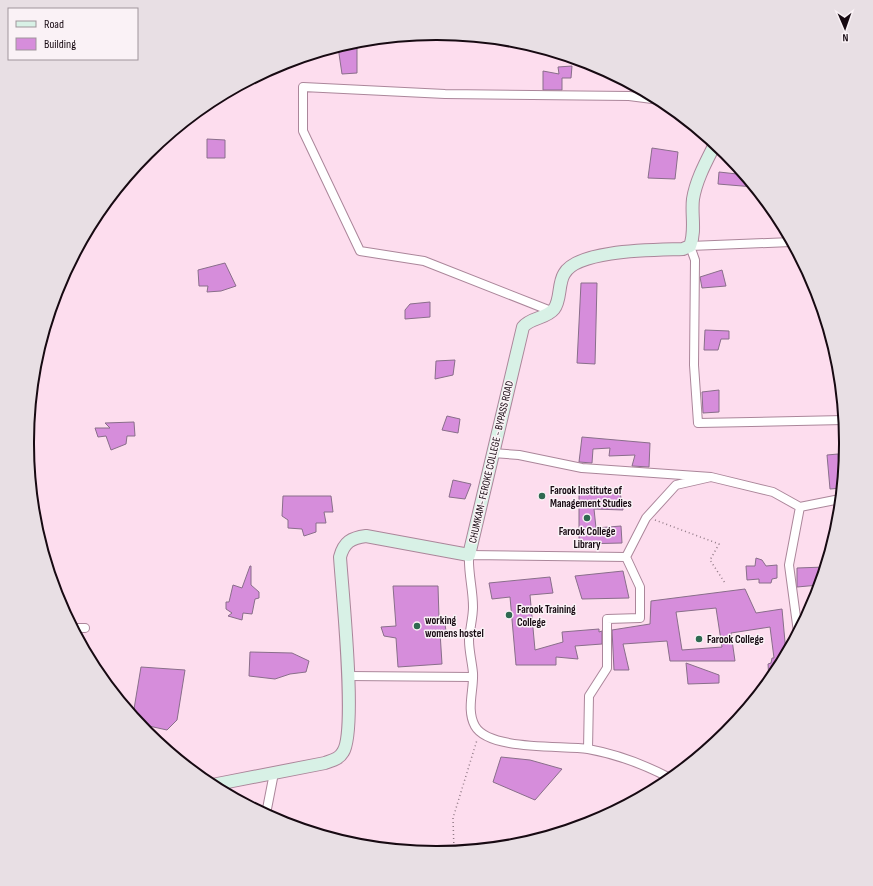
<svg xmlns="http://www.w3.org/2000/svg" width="873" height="886" viewBox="0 0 873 886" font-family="'Sofia Sans Condensed',sans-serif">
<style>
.building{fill:#d68ddb;stroke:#896e8a;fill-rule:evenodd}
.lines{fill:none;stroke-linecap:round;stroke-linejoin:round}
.street-casing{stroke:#ab869a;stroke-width:10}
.secondary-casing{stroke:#ab869a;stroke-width:14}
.path{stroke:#917a86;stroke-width:1.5;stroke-dasharray:1 3;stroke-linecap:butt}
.street{stroke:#fff;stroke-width:8}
.secondary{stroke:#d8f1e6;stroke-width:12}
.poi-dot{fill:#2f6951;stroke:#faf2f6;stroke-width:1.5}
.labels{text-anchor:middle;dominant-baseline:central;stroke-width:3;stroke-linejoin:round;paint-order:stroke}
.street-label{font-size:11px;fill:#170a12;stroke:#faf2f6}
.poi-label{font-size:11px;font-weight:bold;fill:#170a12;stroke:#faf2f6;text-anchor:start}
.rim{fill:none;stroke:#170a12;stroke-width:2}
</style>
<rect width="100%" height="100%" fill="#fdddee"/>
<path class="building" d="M 347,44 L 357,46 L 357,73 L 342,74 L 338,47 Z
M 572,66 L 571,78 L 562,78 L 562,90 L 543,90 L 543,71 L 559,74 L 558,67 Z
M 207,139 L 225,140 L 225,158 L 207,158 Z
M 652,148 L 678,152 L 675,179 L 648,178 Z
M 737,167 L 754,187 L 718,184 L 719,172 L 737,174 Z
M 225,263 L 236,286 L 221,291 L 207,292 L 208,286 L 199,286 L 198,270 Z
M 722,270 L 726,286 L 702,288 L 700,277 Z
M 581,283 L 597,283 L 595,364 L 577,363 Z
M 430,302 L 430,317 L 405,319 L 405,310 L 410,304 Z
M 705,330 L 729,331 L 729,339 L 721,339 L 718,350 L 704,350 Z
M 455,360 L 453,375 L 435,379 L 436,361 Z
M 719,390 L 719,412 L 703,413 L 702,392 Z
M 447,416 L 460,419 L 458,433 L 442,430 Z
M 134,422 L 135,436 L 127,436 L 126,444 L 111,450 L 106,436 L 98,437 L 95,428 L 110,428 L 105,423 Z
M 582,437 L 650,443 L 649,467 L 632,466 L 635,455 L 609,456 L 610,448 L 593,449 L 592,463 L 579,462 Z
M 838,454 L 839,480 L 842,480 L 842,488 L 830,489 L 827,455 Z
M 453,480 L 471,484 L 465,499 L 449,497 Z
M 620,492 L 623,510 L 594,509 L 596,528 L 621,526 L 622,543 L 579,544 L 579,494 Z
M 283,496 L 331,496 L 333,512 L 324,512 L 326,523 L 316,523 L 316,532 L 304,536 L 302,529 L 288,528 L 288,520 L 282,516 Z
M 756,558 L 762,560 L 766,566 L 777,565 L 777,578 L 772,579 L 771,583 L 759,583 L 759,579 L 747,580 L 746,566 L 755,566 Z
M 250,566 L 251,566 L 251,585 L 259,592 L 259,598 L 255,599 L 252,614 L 243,613 L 242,620 L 228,616 L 232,613 L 226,609 L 226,602 L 229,602 L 233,585 L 242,588 Z
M 825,567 L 819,585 L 797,587 L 797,568 Z
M 623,571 L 629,598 L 582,599 L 575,576 Z
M 550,577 L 553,593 L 530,595 L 535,650 L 563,642 L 562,632 L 599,629 L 599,632 L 602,631 L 602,644 L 575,646 L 578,659 L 556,657 L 556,665 L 516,665 L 510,597 L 492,599 L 489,583 Z
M 393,586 L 438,586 L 439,618 L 444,618 L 446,631 L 440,632 L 442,664 L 398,667 L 396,638 L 384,636 L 381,627 L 396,626 Z
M 745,589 L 756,613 L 782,609 L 786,653 L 777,671 L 769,680 L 768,664 L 771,663 L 772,658 L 774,658 L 770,627 L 731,633 L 735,661 L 670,661 L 667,641 L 623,644 L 629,670 L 614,670 L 612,630 L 650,624 L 651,601 ZM 716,608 L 722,647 L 682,650 L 676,612 Z
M 250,652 L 292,653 L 309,661 L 306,672 L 290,674 L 275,679 L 249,676 Z
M 686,663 L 719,675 L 719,683 L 688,684 Z
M 141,667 L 185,670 L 177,720 L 167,730 L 140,724 L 133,715 Z
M 501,757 L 530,760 L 562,769 L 535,800 L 493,782 Z"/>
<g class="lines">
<g class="street-casing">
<path id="street" d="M 791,242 L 690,246 L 695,260 L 694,365 L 698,423 L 844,420
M 551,311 L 424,261 L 360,251 L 303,131 L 303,87 L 445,94 L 629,96 L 660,100
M 493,453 L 519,455 L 582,468 L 711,477 L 773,492 L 800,507 L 840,499
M 73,628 L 85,628
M 798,632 L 789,565 L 800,507
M 348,676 L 472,677
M 588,749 L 589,696 L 607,668 L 607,619 L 640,618 L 640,587 L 626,557
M 670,778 C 645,765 616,754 588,749 C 563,745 489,751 475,726 C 466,710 474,690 473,673 C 472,662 469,651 469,640 C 470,628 473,617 473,607 C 473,589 468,573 469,555 L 626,557 L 646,518 L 676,485 L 711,477
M 266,814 L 274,773"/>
</g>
<g class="secondary-casing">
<path id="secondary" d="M 212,785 L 325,763 C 333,760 339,759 343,752 C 357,731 342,589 340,557 C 344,542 351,538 366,536 L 469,555 L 523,327 C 531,317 546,319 554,309 C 561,300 558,284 564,274 C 577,249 657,250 683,249 L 690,246 C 696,231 691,214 693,199 C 696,180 706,162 715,144"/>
</g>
<path class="path" d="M 655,520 L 719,544 L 710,560 L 725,583
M 454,851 L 453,818 L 477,740"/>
<use href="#street" class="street"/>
<use href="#secondary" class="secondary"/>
</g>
<g class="poi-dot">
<circle cx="542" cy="496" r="4"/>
<circle cx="587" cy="518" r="4"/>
<circle cx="509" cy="615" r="4"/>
<circle cx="417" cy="626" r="4"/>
<circle cx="699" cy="639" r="4"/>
</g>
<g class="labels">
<g class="street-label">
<text transform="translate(491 462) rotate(-77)">CHUMKAM- FEROKE COLLEGE - BYPASS ROAD</text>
</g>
<g class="poi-label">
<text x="550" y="490">Farook Institute of<tspan x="550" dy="13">Management Studies</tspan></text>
<text x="587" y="531" text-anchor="middle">Farook College<tspan x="587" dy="13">Library</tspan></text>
<text x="517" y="609">Farook Training<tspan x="517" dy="13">College</tspan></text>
<text x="425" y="620">working<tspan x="425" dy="13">womens hostel</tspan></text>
<text x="707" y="639">Farook College</text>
</g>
</g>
<path d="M0 0H873V886H0ZM436 40H437A402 402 0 0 1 839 442V444A402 402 0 0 1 437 846H436A402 402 0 0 1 34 444V442A402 402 0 0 1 436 40Z" fill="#e8dfe4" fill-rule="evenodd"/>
<path class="rim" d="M436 40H437A402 402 0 0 1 839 442V444A402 402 0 0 1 437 846H436A402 402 0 0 1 34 444V442A402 402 0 0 1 436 40Z"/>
<rect x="8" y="8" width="130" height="52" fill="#faf2f6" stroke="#9f959b"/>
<rect x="16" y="21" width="20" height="6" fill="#d8f1e6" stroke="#9f959b"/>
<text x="44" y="28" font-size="12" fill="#170a12">Road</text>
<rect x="16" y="38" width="20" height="12" fill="#d68ddb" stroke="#9f959b"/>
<text x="44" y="48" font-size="12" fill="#170a12">Building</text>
<g transform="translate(845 28) rotate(178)" stroke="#faf2f6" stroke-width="3" paint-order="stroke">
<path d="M0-3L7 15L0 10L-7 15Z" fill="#170a12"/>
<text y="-6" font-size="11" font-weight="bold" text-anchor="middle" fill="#170a12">N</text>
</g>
</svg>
